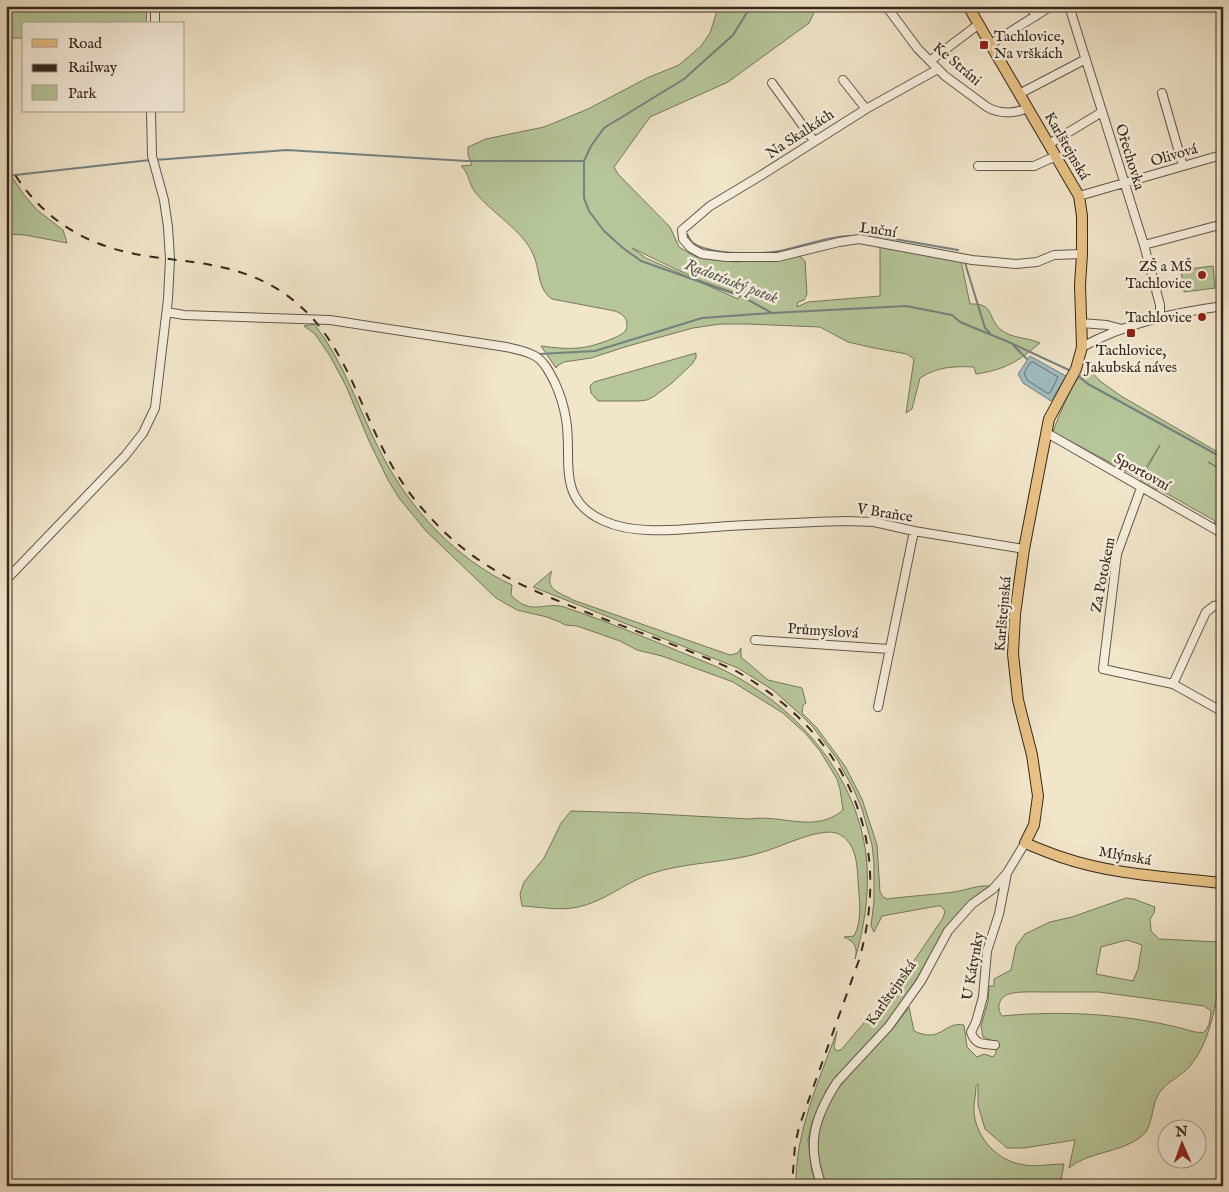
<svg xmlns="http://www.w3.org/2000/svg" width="1229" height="1192" viewBox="0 0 1229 1192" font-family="'IM FELL English',serif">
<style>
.green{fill:#b6c69a;stroke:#75775c;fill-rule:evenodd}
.water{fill:#9fbcc0;stroke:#74817f}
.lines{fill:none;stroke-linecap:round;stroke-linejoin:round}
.shore{stroke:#6a726e;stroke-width:1}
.stream{stroke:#74817f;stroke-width:2}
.minor-casing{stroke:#635748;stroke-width:10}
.major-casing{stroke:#34281d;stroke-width:12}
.minor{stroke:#f6eedd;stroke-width:8}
.major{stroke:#e8c285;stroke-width:10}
.rail{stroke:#34281d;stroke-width:2;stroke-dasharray:9 9;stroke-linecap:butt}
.poi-dot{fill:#8f2418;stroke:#f6eedd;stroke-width:2}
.labels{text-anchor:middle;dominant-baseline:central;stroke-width:5;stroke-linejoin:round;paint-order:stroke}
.poi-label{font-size:15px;fill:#34281d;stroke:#f6eedd;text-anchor:end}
.street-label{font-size:15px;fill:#34281d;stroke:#f6eedd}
.water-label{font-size:16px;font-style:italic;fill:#54544e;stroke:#f6eedd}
</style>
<rect width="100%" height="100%" fill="#f1e5ca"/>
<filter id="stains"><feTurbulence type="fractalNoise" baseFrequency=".004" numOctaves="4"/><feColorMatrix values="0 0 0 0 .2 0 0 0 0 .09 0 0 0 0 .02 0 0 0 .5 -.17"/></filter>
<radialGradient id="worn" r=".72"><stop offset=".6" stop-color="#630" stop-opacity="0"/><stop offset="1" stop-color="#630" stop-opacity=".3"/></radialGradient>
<path class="green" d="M 6,6 L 147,6 L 146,24 L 24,24 L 24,38 L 6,38 Z
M 722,6 L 817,6 L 809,23 L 728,82 L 650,117 L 614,167 L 618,174 L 670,227 L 679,247 L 696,257 L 736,262 L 775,259 L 798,254 L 805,261 L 807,294 L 804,300 L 798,302 L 797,307 L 808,302 L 880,296 L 880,244 L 961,261 L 970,304 C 994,303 987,316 1000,329 C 1012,339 1027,337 1040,343 C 1017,362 1007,369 976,374 L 974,367 C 953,366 937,367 920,378 L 912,409 L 906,413 L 914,359 L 907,354 L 874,348 L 848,342 L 820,327 L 747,324 L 720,324 L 693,328 L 628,346 L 591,358 L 564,362 L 557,366 L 556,368 L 541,346 C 572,350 585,350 614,338 C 620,335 627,333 627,325 C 627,317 622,314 615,311 L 552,299 C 537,289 540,268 533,254 C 524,232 491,212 475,192 C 468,183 470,174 461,166 L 472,165 L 468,155 L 468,147 L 486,139 L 544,127 L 588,109 L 647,78 L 679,65 L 701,46 L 710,33 L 717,11 ZM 632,248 L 696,279 L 741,295 L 738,299 L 646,258 Z
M 6,168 L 24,195 L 37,210 L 63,230 L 67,243 L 25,235 L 6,234 Z
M 1213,266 L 1215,288 L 1184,292 L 1181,270 Z
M 314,324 C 345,363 359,411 382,455 C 410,509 456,559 512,585 L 511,595 C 532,617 543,601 564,607 C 615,624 665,646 715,666 C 793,701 861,776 867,865 C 869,897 864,928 855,959 C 858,947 855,942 844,937 L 854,936 C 863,920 859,898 858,880 C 857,863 856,843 839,834 C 822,826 783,846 766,851 C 728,864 685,861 647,875 C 624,884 603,902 578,907 C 560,911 540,907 522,906 L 520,894 L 524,882 L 544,858 L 561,823 L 571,811 L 638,813 L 749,819 C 783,814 815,834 843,810 L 840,789 L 837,779 L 820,751 L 806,734 L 783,713 L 733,682 L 662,656 L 637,650 L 620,641 L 577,626 L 565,625 L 560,622 L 547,617 L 517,610 L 496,598 L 426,531 L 399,498 L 388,480 L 369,441 L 346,386 L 330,356 L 315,334 L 304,326 Z
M 696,353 L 696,358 L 692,364 L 672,383 L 653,397 L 647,400 L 638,401 L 598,401 L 591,393 L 590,386 L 594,382 Z
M 1090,370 L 1100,381 L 1121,396 L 1223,455 L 1223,470 L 1208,462 L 1223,471 L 1223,528 L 1214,523 L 1215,521 L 1157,488 L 1156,490 L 1140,481 L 1160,445 L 1139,478 L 1053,432 C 1057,420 1073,380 1083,373 C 1085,371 1088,371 1090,370 Z
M 552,571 C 544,590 559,592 573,600 L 730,655 L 738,653 L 741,648 L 741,657 L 768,680 L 802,688 L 806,703 L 803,705 L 802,713 L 817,728 L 845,766 L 862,799 L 877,845 L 880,892 L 883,897 L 887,899 C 909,896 932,895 954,892 C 966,890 978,885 990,886 L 970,901 L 945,929 L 917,978 L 902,1002 L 886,1024 L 833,1080 L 826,1091 L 812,1122 L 808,1140 L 812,1172 L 818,1186 L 796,1186 C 795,1132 819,1081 837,1031 L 834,1047 L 836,1051 L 841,1050 L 905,974 L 943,918 L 945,911 L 941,906 L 937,906 L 882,916 L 874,932 L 871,926 L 874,901 L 874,863 L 872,845 L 862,809 L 854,790 L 837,759 L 813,727 L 801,715 L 773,690 L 738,668 L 533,587 Z
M 1126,898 L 1134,899 L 1155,907 L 1154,913 L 1150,919 L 1151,931 L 1159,939 L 1219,942 L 1221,945 C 1220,983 1215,1036 1190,1066 C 1181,1077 1163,1083 1157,1097 C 1151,1109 1153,1127 1142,1136 C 1122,1153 1086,1152 1069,1168 L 1075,1140 L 1024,1148 L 1007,1148 L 985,1129 L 978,1105 L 978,1084 L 976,1086 C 976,1096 973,1104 974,1113 C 977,1139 998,1162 1025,1165 C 1037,1167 1051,1164 1064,1164 L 1061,1180 L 1048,1183 L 1048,1186 L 827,1186 C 821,1172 816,1157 817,1141 C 820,1095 862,1063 890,1031 C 897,1024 903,1015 909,1007 L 914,1031 C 942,1044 943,1021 964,1025 L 967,1047 L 977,1057 L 984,1054 L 993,1057 L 996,1053 L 995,1042 L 983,1037 L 981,1026 L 988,1002 L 989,986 L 994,986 L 994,979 L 1011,970 L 1016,946 L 1025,934 L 1050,922 L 1072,917 ZM 1127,940 L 1142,945 L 1138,969 L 1133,981 L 1096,974 L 1101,947 ZM 1045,992 L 1099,992 L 1204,1006 L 1211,1011 C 1211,1016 1209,1029 1204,1032 C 1203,1033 1196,1032 1195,1032 C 1133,1014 1066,1010 1002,1016 C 996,1008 999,997 1009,994 C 1018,991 1036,992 1045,992 Z"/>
<path class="water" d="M 1030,356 L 1066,376 L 1051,401 L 1023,383 L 1018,374 Z"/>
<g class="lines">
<path class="shore" d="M 1033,362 L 1058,377 L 1050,393 L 1047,393 L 1027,380 L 1024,373 L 1030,363 Z"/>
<path class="stream" d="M 751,6 L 733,35 L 684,79 L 604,128 L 591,146 L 584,161 L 584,198 L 589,211 L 604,231 L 623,248 L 641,261 L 743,297 L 772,313 L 906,306 L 952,315 L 960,322 L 1011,343 L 1071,371
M 155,160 L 287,150 L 466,161 L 584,161
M 6,176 L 150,160
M 687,234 C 689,237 690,241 693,243 C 712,255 758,255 780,251 C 805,246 830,235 856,236
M 865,236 L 883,237 L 958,250
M 965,263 L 985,328 L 990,333
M 1013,345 L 1027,359
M 539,354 L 595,351 L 702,318 L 771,313
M 1077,375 L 1088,384 L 1223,458"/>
<g class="minor-casing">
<path id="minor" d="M 886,6 L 918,49 L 945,76 L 987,107 C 999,114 1015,114 1027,108
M 1030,6 L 1036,16
M 1069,6 L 1144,245 L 1160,305 L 1160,317
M 155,24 L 155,6
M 991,44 L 1051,6
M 930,61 L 979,24
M 938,69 L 866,109 L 760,176 L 710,206 L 682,230 L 683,239 L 691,248 L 702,254 L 726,257 L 778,257 L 839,242 L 859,239 L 972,260 L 1016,264 L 1037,262 L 1054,255 L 1082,254
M 843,80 L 866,109
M 772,83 L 814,141
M 1162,93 L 1183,166
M 1019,94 L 1086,59
M 1049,144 L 1102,112
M 978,166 L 1034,166 L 1056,156
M 1079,196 L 1218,156 L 1223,159
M 1144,245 L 1223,224
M 167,312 L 184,315 L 330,320 L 506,347 C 515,349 526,351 535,356 C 544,361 550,373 555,383 C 560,394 564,407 566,419 C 573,460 555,499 604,521 C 639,537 691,528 729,526 C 768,524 807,522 846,521 L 874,522 L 914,531 L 1024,549
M 1081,323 L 1107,325 L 1122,329
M 1082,347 C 1126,323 1173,313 1223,306
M 1047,433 L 1218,531 L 1223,536
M 1141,488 L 1117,554 L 1103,669 L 1173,684 L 1223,712
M 6,580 L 125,456 L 143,433 L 155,408 L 168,299 L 170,259 L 168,227 L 164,200 L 152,156 L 151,111
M 755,640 L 889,649
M 1173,684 L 1206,612 L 1214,606 L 1223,604
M 878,707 L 914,531
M 995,1045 C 983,1044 975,1045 971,1032 L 976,1022 L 983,997 L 987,951 L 999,914 L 1007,873
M 822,1186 C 806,1145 814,1118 837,1082 L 889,1026 L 921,981 L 948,931 L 972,904 L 993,889 L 1007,873 L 1025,843"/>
</g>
<g class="major-casing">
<path id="major" d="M 968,6 L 1079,196 L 1082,216 L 1082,254 L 1080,285 L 1082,347 L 1076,369 L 1049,419 L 1024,549 L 1015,614 L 1013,654 L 1018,700 L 1032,755 L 1038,796 L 1034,825 L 1025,843 C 1037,848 1049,853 1061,857 C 1113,875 1169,877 1223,883"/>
</g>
<use href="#minor" class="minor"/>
<use href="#major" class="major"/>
<path class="rail" d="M 6,160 C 39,219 86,248 153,257 C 199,263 239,265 279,290 C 340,329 354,393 385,453 C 397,476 411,497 428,515 C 477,570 530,590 596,616 C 643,634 691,650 736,671 C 846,734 894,838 859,960 L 799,1127 L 795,1145 L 792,1186"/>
</g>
<g class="poi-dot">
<rect x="979" y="40" width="10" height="10" rx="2.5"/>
<circle cx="1202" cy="275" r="5"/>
<circle cx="1202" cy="317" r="5"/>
<rect x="1126" y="328" width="10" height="10" rx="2.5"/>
</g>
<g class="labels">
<g class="poi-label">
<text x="994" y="36" text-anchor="start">Tachlovice,<tspan x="994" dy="17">Na vrškách</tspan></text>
<text x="1192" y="266">ZŠ a MŠ<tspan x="1192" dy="17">Tachlovice</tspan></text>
<text x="1192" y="317">Tachlovice</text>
<text x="1131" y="350" text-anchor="middle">Tachlovice,<tspan x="1131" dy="17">Jakubská náves</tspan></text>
</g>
<g class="street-label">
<text transform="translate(957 64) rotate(40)">Ke Stráni</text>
<text transform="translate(800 134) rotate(-33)">Na Skalkách</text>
<text transform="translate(1067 146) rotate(60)">Karlštejnská</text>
<text transform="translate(1174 155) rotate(-16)">Olivová</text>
<text transform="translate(1130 157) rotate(73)">Ořechovka</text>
<text transform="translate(878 230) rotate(8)">Luční</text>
<text transform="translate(1142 472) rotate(29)">Sportovní</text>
<text transform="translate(885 513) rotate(9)">V Braňce</text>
<text transform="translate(1103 575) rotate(-79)">Za Potokem</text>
<text transform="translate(1003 614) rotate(-85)">Karlštejnská</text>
<text transform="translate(823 631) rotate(4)">Průmyslová</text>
<text transform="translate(1125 856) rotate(10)">Mlýnská</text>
<text transform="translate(973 966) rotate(-80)">U Kátynky</text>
<text transform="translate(891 993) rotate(-55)">Karlštejnská</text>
</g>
<g class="water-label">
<text transform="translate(731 282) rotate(21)">Radotínský potok</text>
</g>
</g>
<rect width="1229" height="1192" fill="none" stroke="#f1e5ca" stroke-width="25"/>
<rect x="8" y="8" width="1214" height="1177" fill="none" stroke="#34281d" stroke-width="2.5"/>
<rect x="12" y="12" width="1204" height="1167" fill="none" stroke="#34281d"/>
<rect x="22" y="22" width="162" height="90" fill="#f6eedd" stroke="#a89f90"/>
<rect x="32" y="39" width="25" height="8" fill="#e8c285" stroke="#a89f90"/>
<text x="68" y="48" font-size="15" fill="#34281d">Road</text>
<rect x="32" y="64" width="25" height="8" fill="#34281d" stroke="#a89f90"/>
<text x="68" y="72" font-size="15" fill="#34281d">Railway</text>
<rect x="32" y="85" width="25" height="15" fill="#b6c69a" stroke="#a89f90"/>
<text x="68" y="98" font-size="15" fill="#34281d">Park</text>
<g transform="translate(1182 1144) rotate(358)"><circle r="24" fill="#f6eedd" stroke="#a89f90"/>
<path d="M0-4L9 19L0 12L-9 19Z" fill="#8f2418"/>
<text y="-8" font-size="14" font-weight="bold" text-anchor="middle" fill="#34281d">N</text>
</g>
<rect width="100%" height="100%" filter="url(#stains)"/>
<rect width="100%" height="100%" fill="url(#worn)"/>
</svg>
